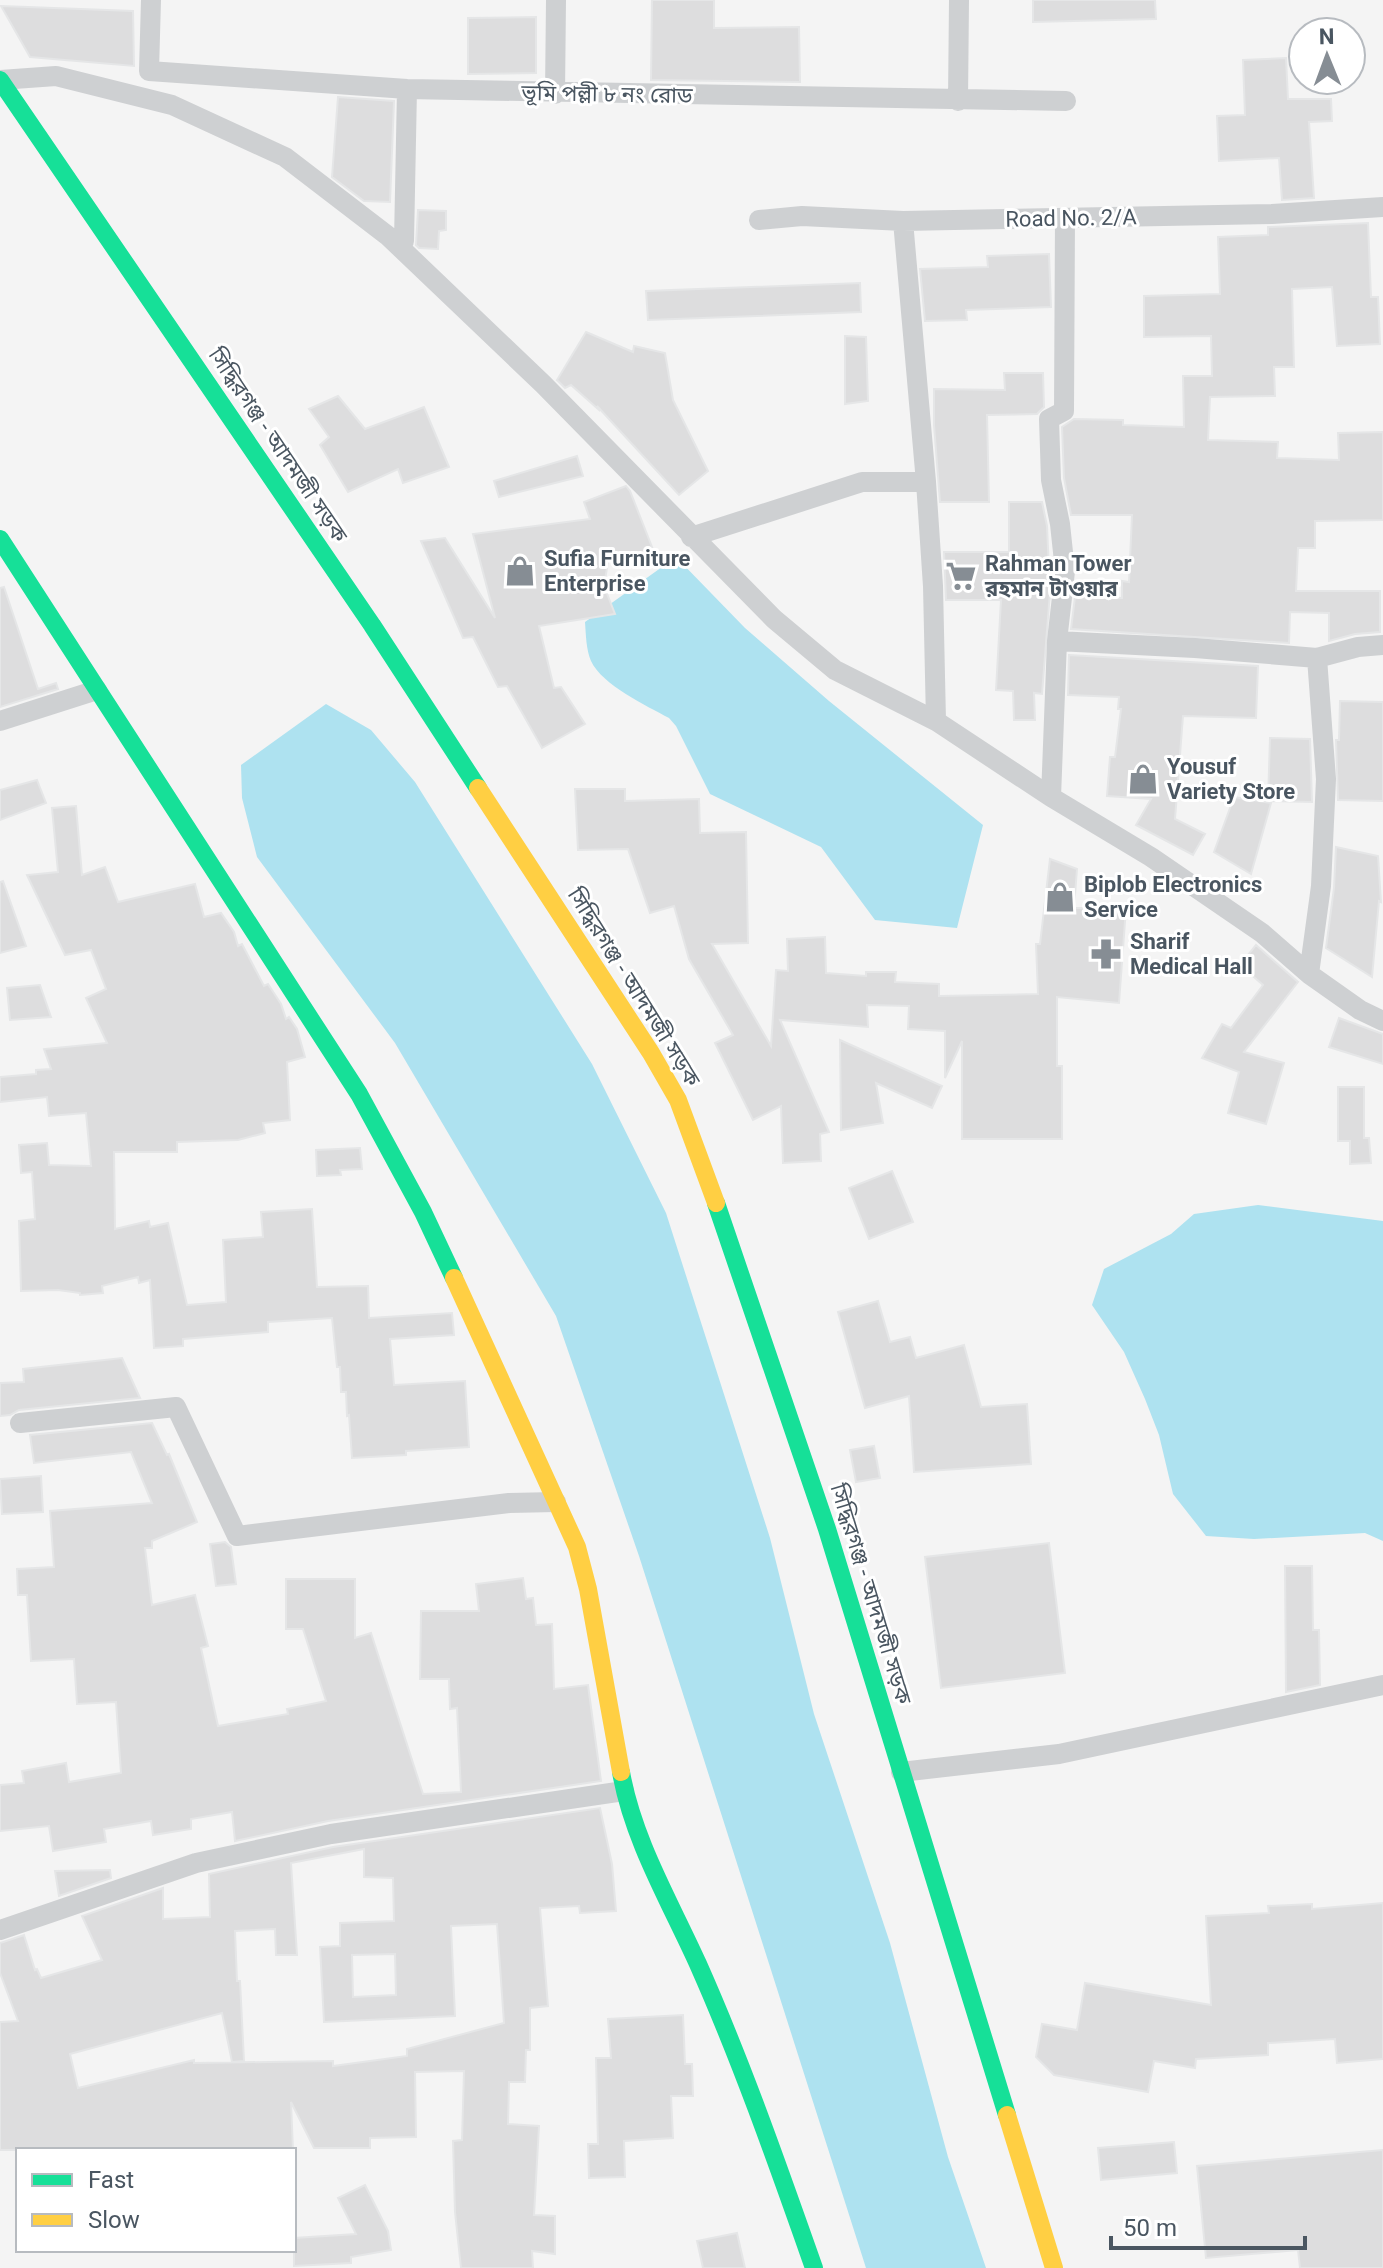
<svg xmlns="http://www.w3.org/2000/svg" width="1383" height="2268" viewBox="0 0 1383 2268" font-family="Roboto,'Noto Sans Bengali',sans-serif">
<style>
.water{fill:#aee2f0}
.building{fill:#ddddde;stroke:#e5e6e7;stroke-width:2;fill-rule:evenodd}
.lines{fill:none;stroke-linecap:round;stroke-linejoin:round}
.street{stroke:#ced0d2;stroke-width:20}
.fast{stroke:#16e098;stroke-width:18}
.slow{stroke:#ffcf43;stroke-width:18}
.labels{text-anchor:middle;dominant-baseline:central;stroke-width:6;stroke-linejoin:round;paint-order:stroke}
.street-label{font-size:22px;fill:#4a5661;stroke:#fff}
.poi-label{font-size:22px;font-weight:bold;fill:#4a5661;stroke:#fff;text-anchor:start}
</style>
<rect width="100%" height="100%" fill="#f4f4f4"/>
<path class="water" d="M 676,557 L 745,628 L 829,701 L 983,825 L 957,928 L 875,920 L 821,847 L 710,794 L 676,726 L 669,718 C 647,706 602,685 591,661 C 586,649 586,635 585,622 Z
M 326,704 L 371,730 L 415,782 L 592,1064 L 666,1213 L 770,1538 L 814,1714 L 890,1943 L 948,2157 L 986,2268 L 866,2268 L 639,1556 L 556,1316 L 395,1043 L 257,857 L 242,798 L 241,765 Z
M 1258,1205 L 1383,1221 L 1383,1541 L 1365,1533 L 1254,1539 L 1206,1536 L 1173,1494 L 1159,1435 L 1145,1399 L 1124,1352 L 1092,1305 L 1104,1269 L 1171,1234 L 1194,1214 Z"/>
<path class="building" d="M 652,0 L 714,0 L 714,28 L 799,27 L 800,82 L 651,80 Z
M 1033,0 L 1155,0 L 1156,19 L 1033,22 Z
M 1,6 L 133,11 L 134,66 L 30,57 Z
M 536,17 L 536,73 L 468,74 L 468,18 Z
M 1286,58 L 1288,99 L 1331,99 L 1332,121 L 1309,122 L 1314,198 L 1282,200 L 1279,158 L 1219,161 L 1217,116 L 1245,115 L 1243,60 Z
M 338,97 L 394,101 L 390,202 L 364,201 L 332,177 Z
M 418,210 L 446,211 L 446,230 L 439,231 L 438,249 L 419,248 L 416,245 Z
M 1368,223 L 1371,297 L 1378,297 L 1380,344 L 1337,346 L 1332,287 L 1292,289 L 1294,367 L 1274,367 L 1275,396 L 1210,397 L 1208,440 L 1278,442 L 1277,458 L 1339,460 L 1338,433 L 1383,432 L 1383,520 L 1315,521 L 1315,548 L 1298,548 L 1296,591 L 1380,591 L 1380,632 L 1355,634 L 1329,641 L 1329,613 L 1290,612 L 1289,643 L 1071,629 L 1075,597 L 1122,598 L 1122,581 L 1129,582 L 1132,515 L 1071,515 L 1064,478 L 1062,427 L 1074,419 L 1123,420 L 1123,425 L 1184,427 L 1183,376 L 1212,376 L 1211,336 L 1144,337 L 1144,296 L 1220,294 L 1218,237 L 1268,235 L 1268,227 Z
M 1049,254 L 1051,307 L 966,310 L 967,320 L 925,321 L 920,269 L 988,267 L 987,256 Z
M 860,283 L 861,312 L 648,320 L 646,291 Z
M 586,332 L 633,352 L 634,346 L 665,353 L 673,400 L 708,471 L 679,495 L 597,406 L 598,409 L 571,385 L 565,388 L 557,380 Z
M 845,336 L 866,337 L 868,401 L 845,404 Z
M 1004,373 L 1043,373 L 1044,407 L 1037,414 L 987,415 L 989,502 L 940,502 L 934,425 L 934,389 L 1005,390 Z
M 338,396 L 365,429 L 424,407 L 449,467 L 403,483 L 398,469 L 348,492 L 320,445 L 329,437 L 309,409 Z
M 577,456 L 583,476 L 499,497 L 494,481 Z
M 626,486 L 630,491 L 654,552 L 609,556 L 604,586 L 615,614 L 539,626 L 554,688 L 561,687 L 585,724 L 542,748 L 507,686 L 498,687 L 473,637 L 463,638 L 421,541 L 445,538 L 495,618 L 473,534 L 590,519 L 584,502 Z
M 1009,502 L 1042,502 L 1047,526 L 1050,592 L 1042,694 L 1034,693 L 1035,720 L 1014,720 L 1013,691 L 996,690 L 1001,600 L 946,600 L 944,552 L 1009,552 Z
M 4,587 L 38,689 L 56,683 L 58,689 L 0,707 L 0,588 Z
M 1069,655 L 1258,666 L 1256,718 L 1183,716 L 1175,819 L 1205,834 L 1193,855 L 1136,825 L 1151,799 L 1107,796 L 1110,757 L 1115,757 L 1121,709 L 1118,709 L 1119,697 L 1068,695 Z
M 1340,701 L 1383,702 L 1383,801 L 1338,800 L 1336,740 L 1339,740 Z
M 1270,738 L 1310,739 L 1312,802 L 1268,801 Z
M 37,780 L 46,803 L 0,820 L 0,790 Z
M 575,789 L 625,789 L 625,801 L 699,799 L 700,833 L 746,832 L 748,943 L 712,944 L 771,1046 L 776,970 L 788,971 L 787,939 L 825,937 L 826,973 L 866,976 L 866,972 L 896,972 L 895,982 L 939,984 L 939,996 L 1038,994 L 1036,944 L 1040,944 L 1050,859 L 1077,869 L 1074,908 L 1126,908 L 1119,1003 L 1057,997 L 1057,1066 L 1062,1066 L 1062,1139 L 962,1139 L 962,1041 L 945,1078 L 945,1031 L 908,1029 L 909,1006 L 867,1005 L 868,1027 L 780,1020 L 829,1132 L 820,1134 L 821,1161 L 783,1163 L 781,1106 L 753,1120 L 715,1043 L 733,1035 L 689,959 L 674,906 L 650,913 L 628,849 L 578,850 Z
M 1234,797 L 1271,803 L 1251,874 L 1214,852 Z
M 76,806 L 82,875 L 105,867 L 118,902 L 195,884 L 204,917 L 221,913 L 234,932 L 238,946 L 242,944 L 264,986 L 268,984 L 281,1004 L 286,1019 L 289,1017 L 297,1029 L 305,1057 L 287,1062 L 290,1120 L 263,1123 L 265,1133 L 238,1140 L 177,1142 L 177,1152 L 114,1152 L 115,1229 L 149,1221 L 150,1227 L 168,1223 L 187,1305 L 226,1302 L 223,1240 L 263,1237 L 261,1212 L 312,1209 L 317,1287 L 368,1286 L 369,1318 L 452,1313 L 454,1335 L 390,1339 L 394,1385 L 465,1381 L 469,1447 L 406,1451 L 406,1455 L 352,1458 L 349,1415 L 347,1416 L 346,1392 L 341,1392 L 340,1367 L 337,1367 L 332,1318 L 268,1322 L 268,1332 L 183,1339 L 183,1346 L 154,1348 L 150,1280 L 139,1283 L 138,1277 L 102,1286 L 103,1293 L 80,1295 L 80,1293 L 58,1290 L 21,1291 L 19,1221 L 35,1219 L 32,1172 L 21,1173 L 19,1145 L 47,1143 L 49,1165 L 91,1166 L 86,1113 L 49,1116 L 47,1097 L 0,1102 L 0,1077 L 36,1074 L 36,1070 L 51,1069 L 44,1049 L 107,1043 L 86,998 L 106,989 L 91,950 L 65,955 L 27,875 L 58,872 L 52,808 Z
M 1336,847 L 1378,856 L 1381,902 L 1379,901 L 1372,977 L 1326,948 L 1334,888 Z
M 3,881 L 26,946 L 0,953 L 0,882 Z
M 1256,945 L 1298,982 L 1244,1052 L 1284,1063 L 1266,1124 L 1228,1113 L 1239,1072 L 1202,1058 L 1222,1024 L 1231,1028 L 1263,985 L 1240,965 Z
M 40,985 L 51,1017 L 10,1020 L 7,988 Z
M 1339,1018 L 1383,1034 L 1383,1064 L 1329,1047 Z
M 840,1040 L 942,1086 L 932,1108 L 876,1083 L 883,1123 L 841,1130 Z
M 1338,1087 L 1364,1087 L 1364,1138 L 1369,1138 L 1371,1163 L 1350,1164 L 1350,1141 L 1338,1141 Z
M 360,1148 L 362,1169 L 340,1170 L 341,1175 L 317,1176 L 316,1150 Z
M 892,1171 L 913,1222 L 869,1239 L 849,1188 Z
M 878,1301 L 890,1342 L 910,1337 L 916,1358 L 964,1345 L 981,1407 L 1027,1404 L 1031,1464 L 914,1472 L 909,1396 L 865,1408 L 838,1312 Z
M 122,1358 L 140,1398 L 19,1410 L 10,1415 L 0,1416 L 0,1383 L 24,1382 L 23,1369 Z
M 152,1423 L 167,1455 L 169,1454 L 197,1522 L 152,1541 L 152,1548 L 145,1548 L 152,1605 L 195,1595 L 208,1646 L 201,1648 L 218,1726 L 288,1714 L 287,1709 L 326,1701 L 303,1629 L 286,1629 L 286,1579 L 355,1579 L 355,1638 L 371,1633 L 423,1794 L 461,1792 L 457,1708 L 450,1709 L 449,1679 L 420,1679 L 421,1611 L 479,1611 L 476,1584 L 523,1578 L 526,1599 L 533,1598 L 536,1625 L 552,1624 L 554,1689 L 588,1685 L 601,1781 L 328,1821 L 235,1841 L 232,1812 L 191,1819 L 191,1829 L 153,1835 L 151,1821 L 104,1829 L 106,1842 L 53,1851 L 49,1826 L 0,1831 L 0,1785 L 24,1783 L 22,1771 L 66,1763 L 69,1782 L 121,1773 L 116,1702 L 77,1704 L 74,1659 L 31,1661 L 27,1595 L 18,1595 L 17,1569 L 54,1567 L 50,1511 L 152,1503 L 131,1452 L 34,1463 L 30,1435 Z
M 874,1446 L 880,1478 L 856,1482 L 850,1450 Z
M 41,1476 L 43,1512 L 2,1514 L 0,1479 Z
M 225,1542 L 231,1547 L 236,1584 L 216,1586 L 210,1544 Z
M 1049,1543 L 1065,1673 L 941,1688 L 925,1557 Z
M 1285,1566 L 1312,1566 L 1313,1630 L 1319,1630 L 1320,1685 L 1286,1692 Z
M 600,1808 L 612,1864 L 616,1911 L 580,1913 L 579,1906 L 540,1908 L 548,2006 L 530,2008 L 530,2050 L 526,2050 L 525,2082 L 509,2082 L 508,2124 L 539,2126 L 534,2215 L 555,2216 L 555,2254 L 532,2251 L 533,2268 L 461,2268 L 455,2212 L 453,2141 L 462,2140 L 464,2071 L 415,2072 L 416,2137 L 370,2138 L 370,2148 L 314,2148 L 291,2102 L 293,2150 L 0,2150 L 0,2022 L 18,2021 L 0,1973 L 0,1943 L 24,1935 L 35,1970 L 37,1969 L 41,1978 L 102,1960 L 82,1916 L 163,1888 L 163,1919 L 210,1917 L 209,1874 L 333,1847 ZM 364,1849 L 364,1877 L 393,1878 L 394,1921 L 340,1923 L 340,1946 L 320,1947 L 324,2022 L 455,2016 L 451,1926 L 497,1924 L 504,2023 L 407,2049 L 407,2056 L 333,2066 L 333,2061 L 194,2063 L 194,2060 L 78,2088 L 70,2054 L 222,2013 L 232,2062 L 244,2061 L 240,1981 L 237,1981 L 235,1931 L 275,1929 L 276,1955 L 297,1955 L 291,1863 ZM 395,1954 L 396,1995 L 353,1997 L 352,1955 Z
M 110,1870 L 111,1878 L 59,1896 L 55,1871 Z
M 1383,1903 L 1383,2059 L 1337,2063 L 1335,2039 L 1268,2043 L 1268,2055 L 1196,2059 L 1195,2068 L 1154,2061 L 1148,2092 L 1054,2075 L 1036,2057 L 1042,2024 L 1077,2030 L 1085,1983 L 1211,2005 L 1206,1916 L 1269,1913 L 1268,1906 L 1312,1904 L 1312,1909 Z
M 683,2015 L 685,2064 L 692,2064 L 693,2096 L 671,2096 L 673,2138 L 624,2141 L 625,2177 L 589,2178 L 588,2144 L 598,2144 L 596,2058 L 611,2058 L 608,2019 Z
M 1174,2142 L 1177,2173 L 1101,2180 L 1098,2148 Z
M 1383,2150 L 1383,2268 L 1300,2268 L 1298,2250 L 1206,2258 L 1197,2166 Z
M 365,2185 L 388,2231 L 391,2250 L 351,2257 L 351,2263 L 294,2266 L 294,2238 L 356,2234 L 338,2198 Z
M 737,2233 L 745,2268 L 703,2268 L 697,2241 Z"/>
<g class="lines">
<path class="street" d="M 151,0 L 149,71 L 407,89 L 1066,101
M 0,80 L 56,76 L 172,105 L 285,157 L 388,236 L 543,384 L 774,619 L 835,670 L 936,721 L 1051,797 L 1151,857 L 1262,933 L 1309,974 L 1360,1010 L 1383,1021
M 555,94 L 556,0
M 958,101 L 959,0
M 759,220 L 802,216 L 903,221 L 1272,214 L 1383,207
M 404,241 L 407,89
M 926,482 L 933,586 L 936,721
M 691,537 L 862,482 L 926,482 L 903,221
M 1057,641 L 1195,648 L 1317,658 L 1358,647 L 1383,645
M 0,721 L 97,690
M 1051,797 L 1057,641 L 1065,571 L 1060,524 L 1051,480 L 1049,419 L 1064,411 L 1065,218
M 1309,974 L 1321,886 L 1326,779 L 1317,658
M 20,1423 L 176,1407 L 237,1536 L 509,1503 L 556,1502
M 901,1772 L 1059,1754 L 1383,1685
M 0,1930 L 196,1863 L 331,1834 L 624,1791"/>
<path class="fast" d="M 0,80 L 372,625 L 478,788
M 0,539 L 359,1094 L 423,1212 L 454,1278
M 716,1203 L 827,1529 L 1007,2115
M 621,1772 C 633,1840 670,1902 698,1964 C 742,2063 778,2166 814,2268"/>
<path class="slow" d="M 478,788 L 651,1053 L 678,1100 L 716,1203
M 454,1278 L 577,1547 L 588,1589 L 621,1772
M 1007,2115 L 1054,2268"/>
</g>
<defs>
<g id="shop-bare" transform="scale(2.4)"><path d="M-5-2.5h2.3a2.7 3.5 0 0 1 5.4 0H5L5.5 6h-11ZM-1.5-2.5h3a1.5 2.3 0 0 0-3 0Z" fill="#868d94" stroke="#fff" stroke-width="2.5" paint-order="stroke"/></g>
<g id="supermarket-bare" transform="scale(2.4)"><path d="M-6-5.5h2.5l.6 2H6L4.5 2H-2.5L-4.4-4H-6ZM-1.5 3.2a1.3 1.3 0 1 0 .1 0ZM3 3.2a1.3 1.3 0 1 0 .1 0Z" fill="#868d94" stroke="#fff" stroke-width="2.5" paint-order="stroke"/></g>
<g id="pharmacy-bare" transform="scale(2.4)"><path d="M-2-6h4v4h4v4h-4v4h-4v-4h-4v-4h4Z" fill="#868d94" stroke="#fff" stroke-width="2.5" paint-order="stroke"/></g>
</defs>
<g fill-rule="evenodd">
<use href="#shop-bare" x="520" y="571"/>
<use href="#supermarket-bare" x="961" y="576"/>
<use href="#shop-bare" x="1143" y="779"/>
<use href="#shop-bare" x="1060" y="897"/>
<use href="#pharmacy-bare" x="1106" y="954"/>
</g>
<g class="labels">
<g class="street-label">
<text transform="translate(607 94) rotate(1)">ভূমি পল্লী ৮ নং রোড</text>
<text transform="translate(1071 218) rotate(-1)">Road No. 2/A</text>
<text transform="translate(278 445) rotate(56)">সিদ্ধিরগঞ্জ - আদমজী সড়ক</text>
<text transform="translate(634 987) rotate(58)">সিদ্ধিরগঞ্জ - আদমজী সড়ক</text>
<text transform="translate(871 1594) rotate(73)">সিদ্ধিরগঞ্জ - আদমজী সড়ক</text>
</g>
<g class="poi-label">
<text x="544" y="558">Sufia Furniture<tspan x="544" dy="25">Enterprise</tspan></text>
<text x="985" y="563">Rahman Tower<tspan x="985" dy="25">রহমান টাওয়ার</tspan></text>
<text x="1167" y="766">Yousuf<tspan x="1167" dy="25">Variety Store</tspan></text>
<text x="1084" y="884">Biplob Electronics<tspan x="1084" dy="25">Service</tspan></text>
<text x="1130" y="941">Sharif<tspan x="1130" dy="25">Medical Hall</tspan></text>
</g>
</g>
<rect x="16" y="2148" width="280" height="104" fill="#ffffff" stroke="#b7bbc0" stroke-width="2"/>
<rect x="32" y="2174" width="40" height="12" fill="#16e098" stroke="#b7bbc0" stroke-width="2"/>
<text x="88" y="2188" font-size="24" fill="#4a5661">Fast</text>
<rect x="32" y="2214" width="40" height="12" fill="#ffcf43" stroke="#b7bbc0" stroke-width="2"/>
<text x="88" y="2228" font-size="24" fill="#4a5661">Slow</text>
<g transform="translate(1327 56) rotate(359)"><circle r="38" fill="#ffffff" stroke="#b7bbc0" stroke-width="2"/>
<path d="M0-6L14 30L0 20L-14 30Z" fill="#868d94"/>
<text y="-12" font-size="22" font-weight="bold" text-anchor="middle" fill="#4a5661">N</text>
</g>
<path d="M1111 2236v12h194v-12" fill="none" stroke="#4a5661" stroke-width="4"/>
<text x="1123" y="2236" font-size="24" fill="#4a5661" stroke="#ffffff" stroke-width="6" paint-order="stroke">50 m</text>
</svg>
